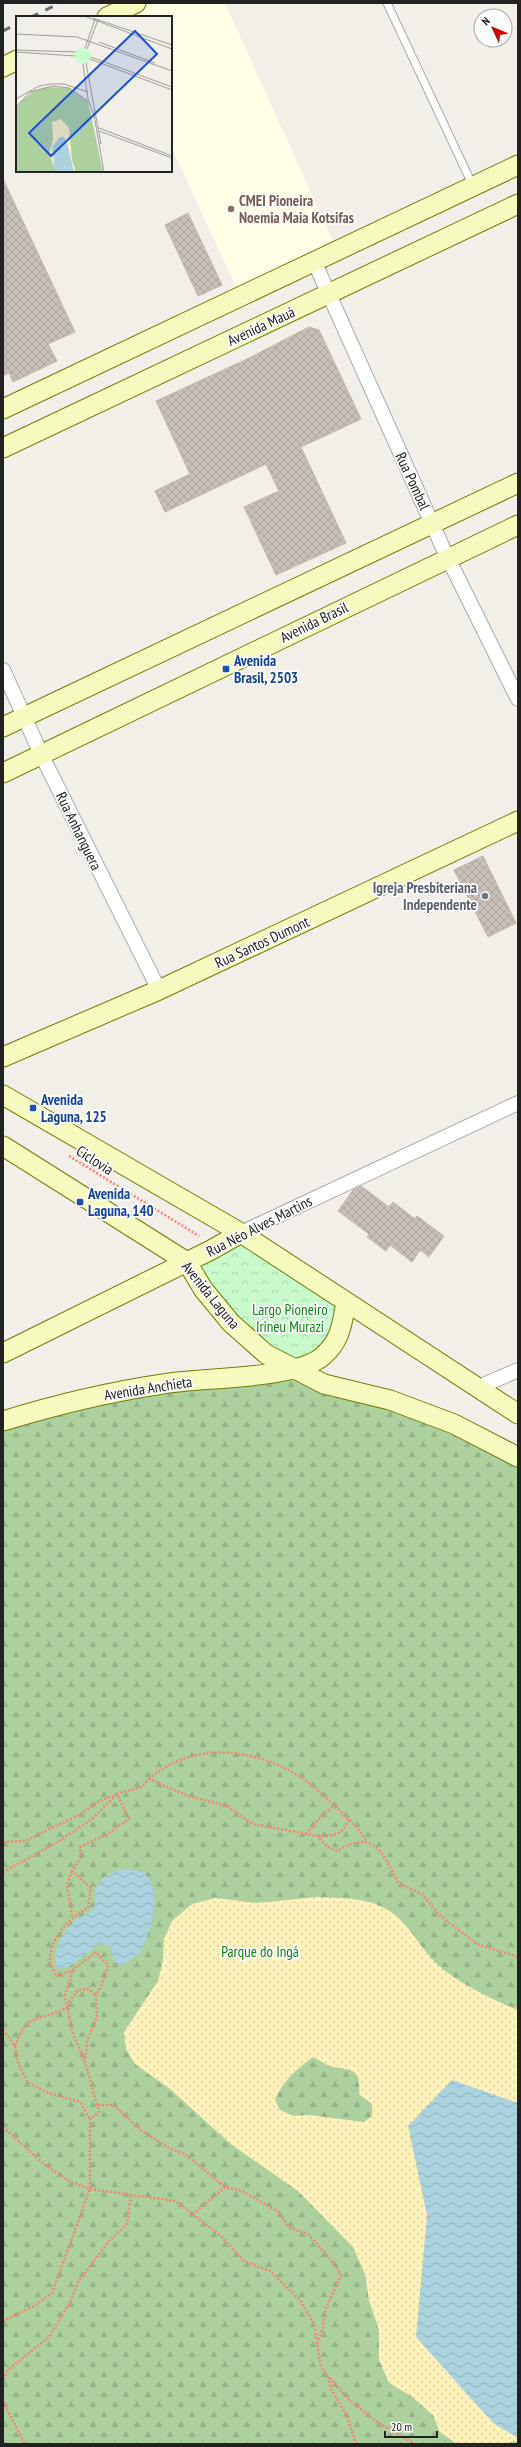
<svg xmlns="http://www.w3.org/2000/svg" width="521" height="2447" viewBox="0 0 521 2447" font-family="'PT Sans Narrow',sans-serif">
<style>
.education{fill:#ffffe5}
.forest{fill:url(#forest-firs)}
.sand{fill:url(#sand-dots);fill-rule:evenodd}
.park{fill:url(#park-crowns)}
.water{fill:url(#water-waves)}
.building{fill:url(#building-cross-hatch);stroke:#c4b6ab}
.lines{fill:none;stroke-linecap:round;stroke-linejoin:round}
.lane-casing{stroke:#a9a9a9;stroke-width:9}
.street-casing{stroke:#a9a9a9;stroke-width:16}
.secondary-casing{stroke:#707d05;stroke-width:21}
.path{stroke:#fa8072;stroke-width:2.5;stroke-dasharray:2 2;stroke-linecap:butt}
.lane{stroke:#fff;stroke-width:7}
.street{stroke:#fff;stroke-width:14}
.secondary{stroke:#f7fabf;stroke-width:19}
.rail{stroke:#707070;stroke-width:3;stroke-dasharray:8 8;stroke-linecap:butt}
.education-dot{fill:#8d6e63;stroke:#fff;stroke-width:1.5}
.transit-dot{fill:#1a4fb4;stroke:#fff;stroke-width:1.5}
.worship-dot{fill:#6b7280;stroke:#fff;stroke-width:1.5}
.labels{text-anchor:middle;dominant-baseline:central;stroke-width:3.5;stroke-linejoin:round;paint-order:stroke}
.education-label{font-size:15px;font-weight:bold;fill:#785e54;stroke:#fff;text-anchor:start}
.street-label{font-size:15px;fill:#222;stroke:#fff}
.transit-label{font-size:15px;font-weight:bold;fill:#164399;stroke:#fff;text-anchor:start}
.worship-label{font-size:15px;font-weight:bold;fill:#5b616d;stroke:#fff;text-anchor:end}
.park-label{font-size:15px;fill:#0c8416;stroke:#fff}
.inset-road{fill:none;stroke:#9f9d99;stroke-width:1}
.view{fill:#1d4ed8;fill-opacity:0.15;stroke:#1d4ed8;stroke-width:2}
.inset-edge{fill:none;stroke:#222;stroke-width:2}
</style>
<defs>
<pattern id="forest-firs" width="22" height="20" patternUnits="userSpaceOnUse"><rect width="22" height="20" fill="#add19e"/><path d="M5 1l3.5 6h-7zM16 11l3.5 6h-7z" fill="#95b388"/></pattern>
<pattern id="sand-dots" width="8" height="8" patternUnits="userSpaceOnUse"><rect width="8" height="8" fill="#fff1ba"/><path d="M2 2h.1M6 6h.1" fill="none" stroke="#dacea0" stroke-width="1.8" stroke-linecap="round"/></pattern>
<pattern id="park-crowns" width="20" height="18" patternUnits="userSpaceOnUse"><rect width="20" height="18" fill="#c8facc"/><path d="M2 6a3 3 0 1 1 6 0M12 15a3 3 0 1 1 6 0" fill="none" stroke="#acd6af"/></pattern>
<pattern id="water-waves" width="16" height="10" patternUnits="userSpaceOnUse"><rect width="16" height="10" fill="#aad3df"/><path d="M0 5q4-4 8 0t8 0" fill="none" stroke="#92b5bf"/></pattern>
<pattern id="building-cross-hatch" width="8" height="8" patternUnits="userSpaceOnUse"><rect width="8" height="8" fill="#c7bfb8"/><path d="M0 0l8 8M0 8l8-8" fill="none" stroke="#aba49e"/></pattern>
</defs>
<rect width="100%" height="100%" fill="#f2efe9"/>
<path class="education" d="M 136,3 L 225,3 L 337,250 L 240,296 L 171,146 L 171,17 L 111,17 Z"/>
<path class="forest" d="M 295,1369 L 518,1457 L 518,2444 L 3,2444 L 3,1421 Z"/>
<path class="sand" d="M 318,1897 C 353,1899 383,1897 407,1927 C 417,1939 426,1954 438,1965 C 458,1983 493,2000 518,2010 L 518,2441 L 501,2444 L 457,2444 L 440,2432 L 433,2415 L 411,2396 L 389,2383 L 379,2360 L 379,2330 L 369,2300 L 365,2274 L 353,2247 L 298,2191 L 232,2145 L 170,2089 L 135,2064 L 126,2049 L 124,2032 L 158,1981 L 163,1961 L 164,1939 L 172,1921 L 192,1904 L 216,1898 L 256,1903 ZM 313,2057 C 320,2060 327,2066 333,2067 C 353,2070 361,2069 359,2094 L 372,2104 L 372,2116 L 364,2122 L 309,2115 L 293,2116 L 280,2110 L 275,2100 C 283,2080 297,2069 313,2057 Z"/>
<path class="park" d="M 241,1233 L 346,1302 L 341,1334 L 295,1369 L 266,1354 L 187,1262 Z"/>
<path class="water" d="M 123,1869 C 131,1869 142,1870 148,1877 C 160,1892 151,1939 139,1953 C 134,1958 125,1963 118,1965 L 114,1962 L 111,1947 L 100,1943 L 70,1966 L 60,1969 L 56,1966 C 53,1950 63,1930 76,1920 C 81,1916 88,1914 92,1910 C 97,1903 94,1896 96,1889 C 99,1877 113,1872 123,1869 Z
M 452,2080 L 518,2103 L 518,2438 L 493,2423 L 416,2337 L 427,2215 L 408,2126 Z"/>
<path class="building" d="M 3,179 L 75,332 L 48,344 L 57,361 L 13,382 L 9,373 L 3,376 Z
M 188,213 L 222,285 L 198,296 L 165,225 Z
M 309,327 L 319,330 L 361,419 L 301,447 L 346,543 L 276,575 L 244,507 L 279,491 L 266,464 L 165,512 L 155,491 L 190,474 L 156,401 L 247,359 Z
M 483,856 L 516,923 L 488,937 L 454,870 Z
M 361,1186 L 389,1207 L 393,1202 L 415,1219 L 417,1216 L 444,1236 L 429,1257 L 420,1250 L 412,1262 L 390,1245 L 386,1251 L 367,1237 L 369,1234 L 338,1211 L 353,1190 Z"/>
<g class="lines">
<g class="lane-casing">
<path id="lane" d="M 387,3 L 473,186"/>
</g>
<g class="street-casing">
<path id="street" d="M 314,261 L 443,548 L 518,699
M 3,670 L 41,754 L 159,990
M 241,1233 L 518,1103
M 477,1388 L 518,1370"/>
</g>
<g class="secondary-casing">
<path id="secondary" d="M 107,17 L 136,3
M 3,67 L 17,60
M 3,409 L 518,165
M 3,448 L 518,204
M 3,727 L 518,483
M 3,773 L 518,525
M 3,1057 L 159,990 L 518,821
M 3,1095 L 241,1233 L 518,1414
M 3,1146 L 187,1262 L 203,1289 L 231,1323 L 266,1354 L 324,1384 L 390,1400 L 454,1424 L 518,1457
M 3,1353 L 211,1250 L 241,1233
M 3,1421 C 55,1405 109,1392 163,1384 C 200,1377 296,1380 323,1356 C 341,1340 342,1324 346,1302"/>
</g>
<path class="path" d="M 69,1156 L 199,1236
M 149,1779 C 194,1740 255,1748 302,1778 C 316,1787 327,1799 339,1810 C 350,1821 359,1828 367,1842
M 306,1834 L 323,1814 L 334,1806
M 318,1836 C 336,1835 341,1836 349,1819
M 3,1842 L 25,1841 L 81,1814 L 99,1801 L 115,1795
M 3,1872 L 61,1840 L 92,1819 L 117,1794
M 72,1916 L 67,1885 L 72,1871
M 67,2008 L 65,1995 L 73,1970
M 68,2010 L 69,2002 L 78,1990 L 88,1989 L 96,1995
M 3,2030 L 15,2046 L 17,2060 L 27,2082 L 46,2092 L 80,2102 L 90,2119
M 15,2046 C 26,2013 37,2022 64,2009 L 68,2010 L 72,2031 L 84,2060
M 98,2105 L 113,2105 L 142,2131 L 169,2148 L 185,2154 L 225,2187
M 3,2127 L 44,2164 L 71,2182 L 90,2189 L 175,2201 L 220,2235 L 244,2261 L 270,2271 L 300,2300 L 314,2324 L 321,2367 L 328,2376 L 349,2400 L 377,2422 L 415,2444
M 193,2214 L 225,2187 L 242,2191 L 260,2201 L 278,2212 L 290,2228 L 308,2234 L 329,2257 L 341,2275 L 325,2310 L 323,2328 L 317,2344
M 3,2321 L 34,2306 L 52,2293 L 90,2189 L 90,2119 L 99,2112 L 85,2062 L 87,2042 L 97,2017 L 96,1995 L 102,1985 L 108,1965 L 96,1952 L 73,1970 L 57,1976 C 55,1972 50,1966 50,1962 C 49,1938 69,1918 88,1908 L 91,1888 L 72,1871 L 81,1858 L 80,1847 L 107,1834 L 129,1819 L 117,1794 L 142,1787 L 149,1779 L 188,1796 L 227,1806 L 253,1824 L 317,1836 L 328,1847 L 337,1851 C 374,1828 383,1853 398,1883 L 422,1894 L 438,1914 L 477,1944 L 518,1957
M 328,2377 L 331,2389 L 347,2416 L 356,2444
M 3,2379 L 9,2369 L 49,2337 L 70,2302 L 78,2282 L 109,2241 L 127,2224 L 131,2195
M 3,2402 L 25,2444"/>
<use href="#lane" class="lane"/>
<use href="#street" class="street"/>
<use href="#secondary" class="secondary"/>
<path class="rail" d="M 31,17 L 60,3
M 3,31 L 17,24"/>
</g>
<circle class="education-dot" cx="231" cy="209" r="4"/>
<g class="transit-dot">
<rect x="222" y="665" width="8" height="8" rx="2"/>
<rect x="29" y="1104" width="8" height="8" rx="2"/>
<rect x="76" y="1198" width="8" height="8" rx="2"/>
</g>
<circle class="worship-dot" cx="485" cy="896" r="4"/>
<g class="labels">
<g class="education-label">
<text x="239" y="200">CMEI Pioneira<tspan x="239" dy="17">Noemia Maia Kotsifas</tspan></text>
</g>
<g class="street-label">
<text transform="translate(261 326) rotate(-25)">Avenida Mauá</text>
<text transform="translate(413 481) rotate(65)">Rua Pombal</text>
<text transform="translate(314 622) rotate(-26)">Avenida Brasil</text>
<text transform="translate(79 831) rotate(64)">Rua Anhanguera</text>
<text transform="translate(262 942) rotate(-25)">Rua Santos Dumont</text>
<text transform="translate(95 1160) rotate(33)">Ciclovia</text>
<text transform="translate(259 1226) rotate(-27)">Rua Néo Alves Martins</text>
<text transform="translate(211 1295) rotate(51)">Avenida Laguna</text>
<text transform="translate(148 1388) rotate(-9)">Avenida Anchieta</text>
</g>
<g class="transit-label">
<text x="234" y="660">Avenida<tspan x="234" dy="17">Brasil, 2503</tspan></text>
<text x="41" y="1099">Avenida<tspan x="41" dy="17">Laguna, 125</tspan></text>
<text x="88" y="1193">Avenida<tspan x="88" dy="17">Laguna, 140</tspan></text>
</g>
<g class="worship-label">
<text x="477" y="887">Igreja Presbiteriana<tspan x="477" dy="17">Independente</tspan></text>
</g>
<g class="park-label">
<text x="290" y="1309">Largo Pioneiro<tspan x="290" dy="17">Irineu Murazi</tspan></text>
<text x="260" y="1951">Parque do Ingá</text>
</g>
</g>
<g transform="translate(16 16)">
<rect width="156" height="156" fill="#f2efe9"/>
<path d="M 31,71 L 53,72 L 72,85 L 87,156 L 1,156 L 0,93 L 5,85 L 18,75 Z" fill="#add19e"/>
<path d="M 45,103 L 53,112 L 56,144 L 60,156 L 40,156 L 33,137 L 37,124 L 36,106 Z" fill="#fff1ba"/>
<path d="M59 40a8 8 0 1 1 16 0a8 8 0 1 1-16 0Z" fill="#c8facc"/>
<path d="M 44,121 L 48,121 L 52,130 L 58,156 L 39,156 L 36,131 Z" fill="#aad3df"/>
<path class="inset-road" d="M 68,0 L 156,33M 77,2 L 156,29M 0,18 L 61,21 L 156,55M 83,26 L 139,47M 69,32 L 79,3M 71,33 L 82,4M 0,34 L 60,36M 0,36 L 59,40M 75,41 L 156,71M 74,43 L 156,74M 70,47 L 85,128M 67,48 L 72,83 L 78,99 L 88,156M 0,83 L 23,70 L 35,68 L 48,68 L 72,76M 0,91 L 14,76 L 37,70 L 53,72 L 72,85M 83,112 L 156,140M 83,115 L 156,142"/>
<path class="view" d="M 119,15 L 141,38 L 35,140 L 13,117 Z"/>
<rect width="156" height="156" class="inset-edge"/>
</g>
<rect width="521" height="2447" fill="none" stroke="#222222" stroke-width="8"/>
<g transform="translate(493 28) rotate(314)"><circle r="19" fill="#ffffff" stroke="#a7a7a7"/>
<path d="M0-3L7 15L0 10L-7 15Z" fill="#d40000"/>
<text y="-6" font-size="11" font-weight="bold" text-anchor="middle" fill="#222222">N</text>
</g>
<path d="M385 2431v6h52v-6" fill="none" stroke="#222222" stroke-width="2"/>
<text x="391" y="2431" font-size="12" fill="#222222" stroke="#ffffff" stroke-width="3" paint-order="stroke">20 m</text>
</svg>
